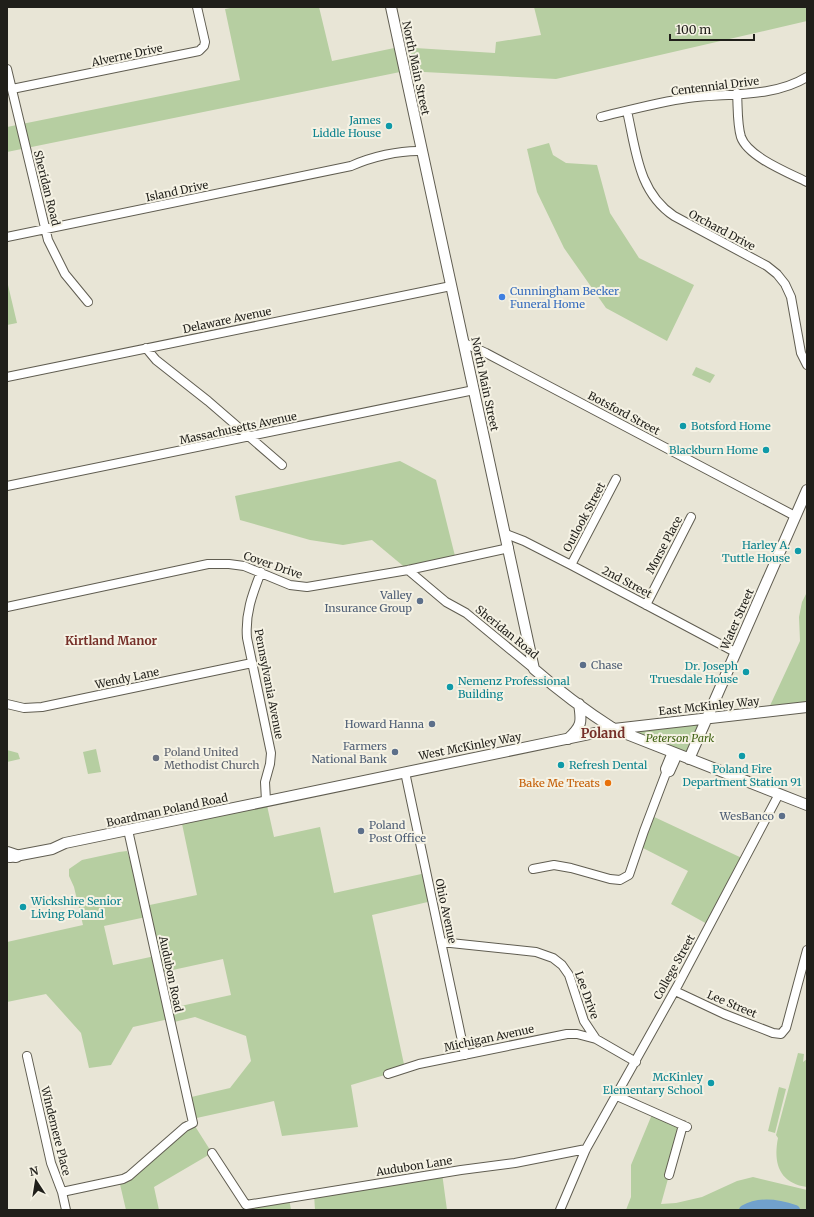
<svg xmlns="http://www.w3.org/2000/svg" width="814" height="1217" viewBox="0 0 814 1217" font-family="Merriweather,serif">
<style>
.green{fill:#b6cea1;fill-rule:evenodd}
.lines{fill:none;stroke-linecap:round;stroke-linejoin:round}
.river{stroke:#71a1cc;stroke-width:10}
.minor-casing{stroke:#605d51;stroke-width:10}
.major-casing{stroke:#605d51;stroke-width:12}
.highway-casing{stroke:#605d51;stroke-width:14}
.minor{stroke:#fff;stroke-width:8}
.major{stroke:#fff;stroke-width:10}
.highway{stroke:#fff;stroke-width:12}
.culture-dot{fill:#0f9aa8;stroke:#f5f2e4;stroke-width:1.5}
.shop-dot{fill:#3f7fe0;stroke:#f5f2e4;stroke-width:1.5}
.service-dot{fill:#5c6f8a;stroke:#f5f2e4;stroke-width:1.5}
.worship-dot{fill:#6b7280;stroke:#f5f2e4;stroke-width:1.5}
.food-dot{fill:#e8710a;stroke:#f5f2e4;stroke-width:1.5}
.labels{text-anchor:middle;dominant-baseline:central;stroke-width:4;stroke-linejoin:round;paint-order:stroke}
.street-label{font-size:11px;fill:#201f1a;stroke:#f5f2e4}
.culture-label{font-size:11px;fill:#0d838f;stroke:#f5f2e4;text-anchor:end}
.shop-label{font-size:11px;fill:#366cbe;stroke:#f5f2e4;text-anchor:start}
.service-label{font-size:11px;fill:#4e5e75;stroke:#f5f2e4;text-anchor:end}
.park-label{font-size:11px;font-style:italic;fill:#3f6213;stroke:#f5f2e4}
.worship-label{font-size:11px;fill:#5b616d;stroke:#f5f2e4;text-anchor:start}
.food-label{font-size:11px;fill:#c56008;stroke:#f5f2e4;text-anchor:end}
.neighbourhood-label{font-size:12px;font-weight:bold;fill:#752f28;stroke:#f5f2e4}
.quarter-label{font-size:13px;font-weight:bold;fill:#752f28;stroke:#f5f2e4}
</style>
<rect width="100%" height="100%" fill="#e8e5d6"/>
<path class="green" d="M 236,7 L 319,7 L 332,61 L 399,47 L 495,53 L 496,42 L 541,35 L 534,7 L 807,7 L 807,21 L 556,79 L 405,71 L 7,152 L 7,127 L 240,80 L 225,9 Z
M 549,143 L 553,155 L 566,163 L 597,165 L 610,213 L 639,258 L 694,285 L 667,341 L 606,308 L 564,248 L 537,192 L 527,149 Z
M 7,285 L 8,285 L 17,323 L 7,325 Z
M 696,367 L 715,375 L 710,383 L 692,375 Z
M 400,461 L 436,480 L 456,560 L 408,570 L 372,540 L 343,545 L 310,540 L 240,520 L 235,496 Z
M 807,592 L 807,707 L 767,712 L 800,641 L 799,617 L 802,602 Z
M 706,719 L 689,759 L 614,729 Z
M 96,749 L 101,772 L 88,774 L 83,752 Z
M 7,750 L 18,753 L 20,759 L 7,762 Z
M 266,801 L 274,837 L 320,827 L 334,893 L 426,873 L 432,901 L 372,915 L 405,1069 L 351,1085 L 358,1127 L 282,1136 L 274,1101 L 192,1119 L 187,1098 L 230,1088 L 251,1061 L 246,1036 L 195,1017 L 170,1023 L 169,1019 L 133,1027 L 111,1065 L 89,1068 L 81,1033 L 46,994 L 7,1002 L 7,942 L 83,925 L 74,887 L 69,876 L 69,869 L 82,860 L 119,852 L 127,851 L 145,906 L 197,895 L 181,819 ZM 146,917 L 155,956 L 113,965 L 104,926 ZM 223,959 L 231,995 L 167,1009 L 159,973 Z
M 650,815 L 744,859 L 709,925 L 671,904 L 688,871 L 639,846 Z
M 798,1053 L 804,1054 L 803,1062 L 807,1059 L 807,1187 C 779,1183 773,1163 778,1138 L 776,1135 Z
M 779,1087 L 786,1089 L 775,1133 L 768,1131 Z
M 653,1112 L 683,1125 L 661,1204 L 676,1203 L 702,1197 L 737,1181 L 753,1177 L 807,1190 L 807,1210 L 626,1210 L 631,1197 L 631,1165 Z
M 193,1123 L 212,1153 L 154,1187 L 159,1210 L 126,1210 L 119,1180 Z
M 442,1173 L 447,1210 L 315,1210 L 314,1194 Z
M 289,1198 L 291,1210 L 247,1210 L 246,1205 Z"/>
<g class="lines">
<path class="river" d="M 744,1210 C 760,1201 778,1204 795,1210"/>
<g class="minor-casing">
<path id="minor" d="M 7,69 L 48,240 L 65,274 L 88,302
M 12,89 L 199,51 L 204,46 L 205,42 L 197,7
M 737,93 C 738,107 737,124 741,137 C 748,157 789,173 807,182
M 627,111 C 636,150 638,192 674,216 L 767,266 L 777,274 L 785,284 L 791,297 L 801,353 L 807,365
M 601,117 C 630,110 659,102 688,98 C 726,93 773,98 807,77
M 7,237 L 351,166 C 371,157 400,150 422,151
M 464,343 L 486,353 L 795,516
M 146,348 L 156,360 L 208,401 L 282,465
M 7,377 L 451,286
M 7,486 L 474,390
M 506,534 L 524,541 L 571,565 L 735,652
M 571,565 L 616,479
M 408,570 L 446,602 L 466,613 L 534,669
M 261,572 C 252,595 245,614 247,638 L 271,753 L 270,764 L 265,782 L 266,801
M 646,605 L 691,517
M 7,607 L 208,564 L 229,564 L 244,566 L 290,585 L 307,587 L 408,570 L 509,548
M 7,704 L 24,708 L 42,707 L 252,663
M 405,772 L 465,1055
M 666,773 L 670,772 L 678,754
M 533,869 L 554,865 L 571,868 L 610,879 L 620,880 L 629,875 L 644,831 L 666,773 L 665,769 L 672,752
M 441,942 L 536,952 L 553,958 L 562,965 L 569,975 L 584,1021 L 596,1039 L 636,1062
M 675,991 L 724,1014 L 773,1033 L 781,1034 L 786,1028 L 807,950
M 27,1056 L 51,1163 L 62,1192 L 66,1210
M 388,1074 L 419,1064 L 567,1034 L 577,1034 L 596,1039
M 617,1096 L 687,1127
M 212,1153 L 246,1205 L 461,1170 L 515,1163 L 586,1149
M 669,1175 L 683,1125
M 62,1192 L 123,1179 L 129,1176 L 185,1127 L 193,1123 L 128,830
M 560,1210 L 586,1149 L 679,983 L 779,794"/>
</g>
<g class="major-casing">
<path id="major" d="M 391,7 L 534,669 C 559,691 586,711 614,729 L 807,805
M 568,739 C 582,726 582,722 579,704
M 689,759 L 807,490
M 10,857 L 52,849 L 65,843 L 614,729 L 807,707"/>
</g>
<g class="highway-casing">
<path id="highway" d="M 7,853 L 16,856"/>
</g>
<use href="#minor" class="minor"/>
<use href="#major" class="major"/>
<use href="#highway" class="highway"/>
</g>
<g class="culture-dot">
<circle cx="389" cy="126" r="4"/>
<circle cx="683" cy="426" r="4"/>
<circle cx="766" cy="450" r="4"/>
<circle cx="798" cy="551" r="4"/>
<circle cx="746" cy="672" r="4"/>
<circle cx="450" cy="687" r="4"/>
<circle cx="742" cy="756" r="4"/>
<circle cx="561" cy="765" r="4"/>
<circle cx="23" cy="907" r="4"/>
<circle cx="711" cy="1083" r="4"/>
</g>
<circle class="shop-dot" cx="502" cy="297" r="4"/>
<g class="service-dot">
<circle cx="420" cy="601" r="4"/>
<circle cx="583" cy="665" r="4"/>
<circle cx="432" cy="724" r="4"/>
<circle cx="395" cy="752" r="4"/>
<circle cx="782" cy="816" r="4"/>
<circle cx="361" cy="831" r="4"/>
</g>
<circle class="worship-dot" cx="156" cy="758" r="4"/>
<circle class="food-dot" cx="608" cy="783" r="4"/>
<g class="labels">
<g class="street-label">
<text transform="translate(127 55) rotate(-12)">Alverne Drive</text>
<text transform="translate(416 68) rotate(78)">North Main Street</text>
<text transform="translate(715 86) rotate(-7)">Centennial Drive</text>
<text transform="translate(47 188) rotate(76)">Sheridan Road</text>
<text transform="translate(177 191) rotate(-12)">Island Drive</text>
<text transform="translate(722 230) rotate(28)">Orchard Drive</text>
<text transform="translate(227 320) rotate(-12)">Delaware Avenue</text>
<text transform="translate(485 384) rotate(78)">North Main Street</text>
<text transform="translate(624 413) rotate(28)">Botsford Street</text>
<text transform="translate(238 428) rotate(-12)">Massachusetts Avenue</text>
<text transform="translate(584 517) rotate(-62)">Outlook Street</text>
<text transform="translate(664 545) rotate(-62)">Morse Place</text>
<text transform="translate(273 565) rotate(19)">Cover Drive</text>
<text transform="translate(627 582) rotate(28)">2nd Street</text>
<text transform="translate(737 619) rotate(-66)">Water Street</text>
<text transform="translate(507 632) rotate(39)">Sheridan Road</text>
<text transform="translate(127 678) rotate(-12)">Wendy Lane</text>
<text transform="translate(269 684) rotate(79)">Pennsylvania Avenue</text>
<text transform="translate(709 706) rotate(-6)">East McKinley Way</text>
<text transform="translate(470 746) rotate(-11)">West McKinley Way</text>
<text transform="translate(167 810) rotate(-12)">Boardman Poland Road</text>
<text transform="translate(446 911) rotate(78)">Ohio Avenue</text>
<text transform="translate(674 967) rotate(-61)">College Street</text>
<text transform="translate(171 974) rotate(78)">Audubon Road</text>
<text transform="translate(587 995) rotate(70)">Lee Drive</text>
<text transform="translate(732 1004) rotate(23)">Lee Street</text>
<text transform="translate(489 1038) rotate(-12)">Michigan Avenue</text>
<text transform="translate(56 1131) rotate(76)">Windemere Place</text>
<text transform="translate(414 1166) rotate(-9)">Audubon Lane</text>
</g>
<g class="culture-label">
<text x="381" y="120">James<tspan x="381" dy="13">Liddle House</tspan></text>
<text x="691" y="426" text-anchor="start">Botsford Home</text>
<text x="758" y="450">Blackburn Home</text>
<text x="790" y="545">Harley A.<tspan x="790" dy="13">Tuttle House</tspan></text>
<text x="738" y="666">Dr. Joseph<tspan x="738" dy="13">Truesdale House</tspan></text>
<text x="458" y="681" text-anchor="start">Nemenz Professional<tspan x="458" dy="13">Building</tspan></text>
<text x="569" y="765" text-anchor="start">Refresh Dental</text>
<text x="742" y="769" text-anchor="middle">Poland Fire<tspan x="742" dy="13">Department Station 91</tspan></text>
<text x="31" y="901" text-anchor="start">Wickshire Senior<tspan x="31" dy="13">Living Poland</tspan></text>
<text x="703" y="1077">McKinley<tspan x="703" dy="13">Elementary School</tspan></text>
</g>
<g class="shop-label">
<text x="510" y="291">Cunningham Becker<tspan x="510" dy="13">Funeral Home</tspan></text>
</g>
<g class="service-label">
<text x="412" y="595">Valley<tspan x="412" dy="13">Insurance Group</tspan></text>
<text x="591" y="665" text-anchor="start">Chase</text>
<text x="424" y="724">Howard Hanna</text>
<text x="387" y="746">Farmers<tspan x="387" dy="13">National Bank</tspan></text>
<text x="774" y="816">WesBanco</text>
<text x="369" y="825" text-anchor="start">Poland<tspan x="369" dy="13">Post Office</tspan></text>
</g>
<g class="park-label">
<text x="680" y="738">Peterson Park</text>
</g>
<g class="worship-label">
<text x="164" y="752">Poland United<tspan x="164" dy="13">Methodist Church</tspan></text>
</g>
<g class="food-label">
<text x="600" y="783">Bake Me Treats</text>
</g>
<g class="neighbourhood-label">
<text x="111" y="640">Kirtland Manor</text>
</g>
<g class="quarter-label">
<text x="603" y="733">Poland</text>
</g>
</g>
<rect width="814" height="1217" fill="none" stroke="#201f1a" stroke-width="16"/>
<g transform="translate(36 1181) rotate(348)" stroke="#f5f2e4" stroke-width="3" paint-order="stroke">
<path d="M0-3L7 15L0 10L-7 15Z" fill="#201f1a"/>
<text y="-6" font-size="11" font-weight="bold" text-anchor="middle" fill="#201f1a">N</text>
</g>
<path d="M670 34v6h84v-6" fill="none" stroke="#201f1a" stroke-width="2"/>
<text x="676" y="34" font-size="12" fill="#201f1a" stroke="#f5f2e4" stroke-width="3" paint-order="stroke">100 m</text>
</svg>
